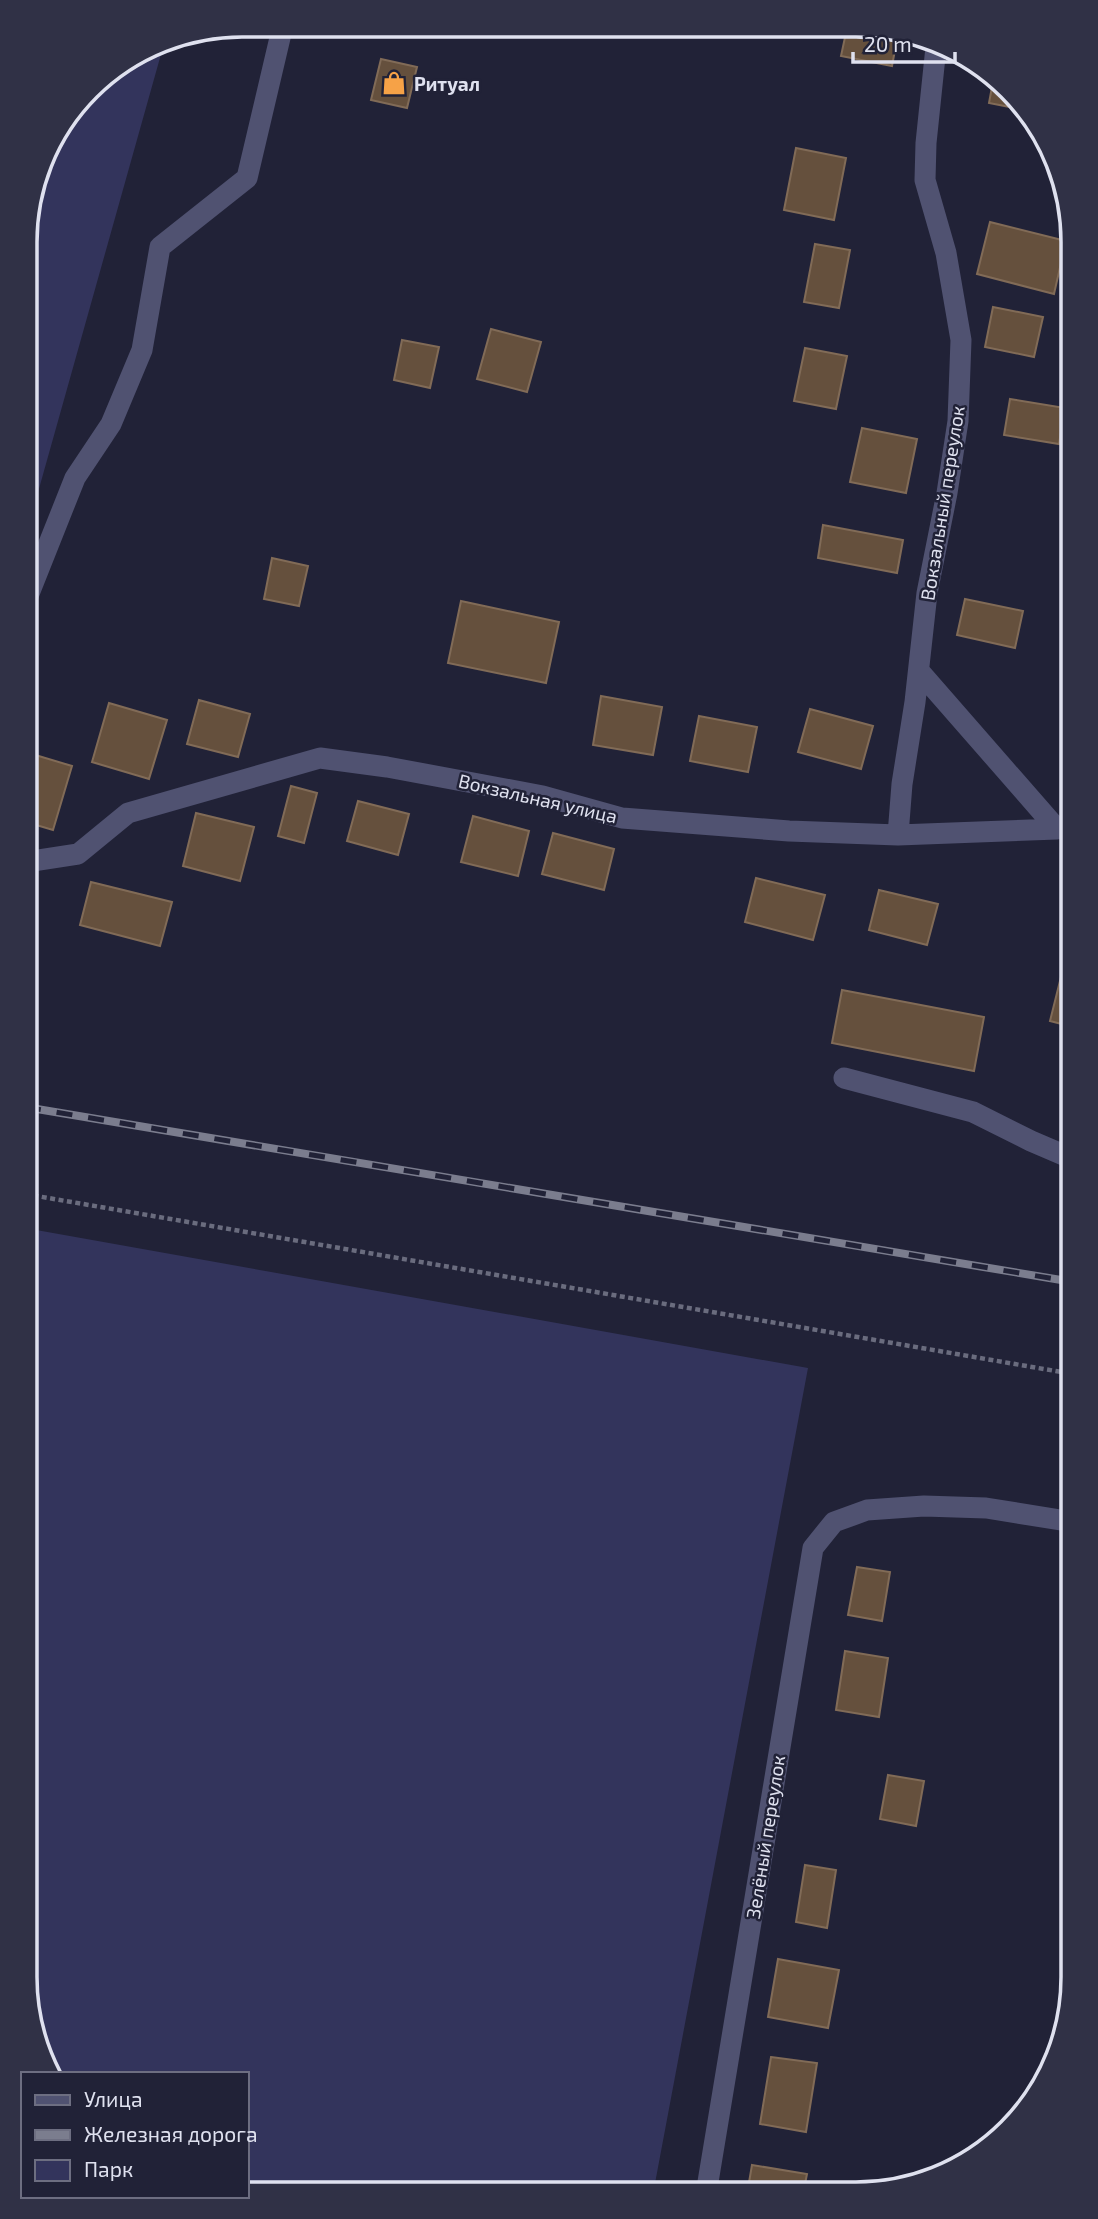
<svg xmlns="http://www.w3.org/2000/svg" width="1098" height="2219" viewBox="0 0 1098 2219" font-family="'Exo 2',sans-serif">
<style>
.green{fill:#33345c}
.building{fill:#65503d;stroke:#816b57;stroke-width:2}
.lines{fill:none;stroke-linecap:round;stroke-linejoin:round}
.path{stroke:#6a6c7e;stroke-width:4.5;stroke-dasharray:5 3.5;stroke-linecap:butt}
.minor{stroke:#505271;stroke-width:21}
.rail-casing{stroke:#7b7d8e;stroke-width:8}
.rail{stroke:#212237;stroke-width:5;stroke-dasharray:16;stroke-linecap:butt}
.labels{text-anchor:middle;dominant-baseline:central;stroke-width:5;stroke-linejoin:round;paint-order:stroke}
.poi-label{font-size:19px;font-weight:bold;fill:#dfe1ef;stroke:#212237;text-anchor:start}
.street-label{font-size:19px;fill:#dfe1ef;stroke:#212237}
.rim{fill:none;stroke:#dfe1ef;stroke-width:3.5}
</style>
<rect width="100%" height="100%" fill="#212237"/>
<path class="green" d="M 165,40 L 26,535 L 26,214 L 47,145 L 98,79 L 159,41 Z
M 25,1228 L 808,1368 L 653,2194 L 247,2193 L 247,2074 L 54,2074 L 36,2047 L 25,1977 Z"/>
<path class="building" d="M 847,28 L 899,29 L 892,66 L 841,56 Z
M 381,59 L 417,67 L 407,108 L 371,100 Z
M 994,76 L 999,78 L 1020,109 L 989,103 Z
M 796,148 L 846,158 L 834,220 L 784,210 Z
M 990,222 L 1066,241 L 1054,294 L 977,274 Z
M 815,244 L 850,250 L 839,308 L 804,302 Z
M 993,307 L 1043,317 L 1034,357 L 985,347 Z
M 491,329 L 541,342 L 527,392 L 477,379 Z
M 402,340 L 439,347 L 430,388 L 394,380 Z
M 805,348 L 847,356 L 836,409 L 794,401 Z
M 1010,399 L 1065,408 L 1059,444 L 1004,435 Z
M 862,428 L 917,439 L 906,493 L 850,482 Z
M 823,525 L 903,540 L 897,573 L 818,558 Z
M 272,558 L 308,566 L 299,606 L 264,599 Z
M 965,599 L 1023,611 L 1015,648 L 957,635 Z
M 461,601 L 559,622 L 546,683 L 448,663 Z
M 601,696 L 662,707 L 653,755 L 593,745 Z
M 199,700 L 250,714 L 238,757 L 187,744 Z
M 109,703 L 167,720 L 149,779 L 92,762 Z
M 810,709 L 873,726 L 861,769 L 798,752 Z
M 699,716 L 757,727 L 748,772 L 690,761 Z
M 32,754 L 72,766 L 53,830 L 26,822 L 26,775 Z
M 291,786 L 317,793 L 304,843 L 278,836 Z
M 358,801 L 409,814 L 398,855 L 347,841 Z
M 196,813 L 254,827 L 240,881 L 183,866 Z
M 473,816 L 529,831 L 518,876 L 461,862 Z
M 553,833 L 614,849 L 604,890 L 542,874 Z
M 756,878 L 825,895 L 813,940 L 745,922 Z
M 91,882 L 172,902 L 160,946 L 80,925 Z
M 879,890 L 938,904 L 927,945 L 869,930 Z
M 1069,945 L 1073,946 L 1073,1027 L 1050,1021 Z
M 842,990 L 984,1017 L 974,1071 L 832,1043 Z
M 857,1567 L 890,1572 L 882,1621 L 848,1615 Z
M 845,1651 L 888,1658 L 879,1717 L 836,1710 Z
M 888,1775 L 924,1781 L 916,1826 L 880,1819 Z
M 805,1865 L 836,1870 L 827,1928 L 796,1922 Z
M 778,1959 L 839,1970 L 828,2028 L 768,2017 Z
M 771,2057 L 817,2063 L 806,2132 L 760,2124 Z
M 752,2165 L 807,2174 L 803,2194 L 747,2194 Z"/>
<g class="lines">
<path class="path" d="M 25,1194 L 1073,1374"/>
<path class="minor" d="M 26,601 L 75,478 L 111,424 L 142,350 L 160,247 L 247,178 L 283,25
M 919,671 L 1057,829
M 898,835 L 902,784 L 915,702 L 927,593 L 947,493 L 958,421 L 961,340 L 946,253 L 925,180 L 926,143 L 936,47
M 26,862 L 78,854 L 128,813 L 320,758 L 387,767 L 543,796 L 622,818 L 789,831 L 898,835 L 1057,829 L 1073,826
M 844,1078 L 973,1112 L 1031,1141 L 1073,1159
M 706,2194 L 813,1548 L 834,1522 L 867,1510 L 924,1506 L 986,1508 L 1073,1522"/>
<g class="rail-casing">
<path id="rail" d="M 25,1107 L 1073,1282"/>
</g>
<use href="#rail" class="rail"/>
</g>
<defs>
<g id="shop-bare" transform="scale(1.89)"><path d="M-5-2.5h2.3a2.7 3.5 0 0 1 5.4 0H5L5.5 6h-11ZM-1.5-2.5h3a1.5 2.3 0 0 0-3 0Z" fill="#f6a247" stroke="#212237" stroke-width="2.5" paint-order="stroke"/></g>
</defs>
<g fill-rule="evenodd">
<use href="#shop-bare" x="394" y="83"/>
</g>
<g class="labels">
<g class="poi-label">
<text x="414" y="83">Ритуал</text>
</g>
<g class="street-label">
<text transform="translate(942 503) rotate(-81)">Вокзальный переулок</text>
<text transform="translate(538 798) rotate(13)">Вокзальная улица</text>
<text transform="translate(765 1837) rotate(-81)">Зелёный переулок</text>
</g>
</g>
<path d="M0 0H1098V2219H0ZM242 37H856A205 205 0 0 1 1061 242V1977A205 205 0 0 1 856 2182H242A205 205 0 0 1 37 1977V242A205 205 0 0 1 242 37Z" fill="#303146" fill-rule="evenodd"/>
<path class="rim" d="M242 37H856A205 205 0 0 1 1061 242V1977A205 205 0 0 1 856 2182H242A205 205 0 0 1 37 1977V242A205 205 0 0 1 242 37Z"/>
<rect x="21" y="2072" width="228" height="126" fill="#212237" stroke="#6d6e81" stroke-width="2"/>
<rect x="35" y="2095" width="35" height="10" fill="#505271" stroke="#6d6e81" stroke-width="2"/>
<text x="84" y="2107" font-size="21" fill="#dfe1ef">Улица</text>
<rect x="35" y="2130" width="35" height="10" fill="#7b7d8e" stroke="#6d6e81" stroke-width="2"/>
<text x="84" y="2142" font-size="21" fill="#dfe1ef">Железная дорога</text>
<rect x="35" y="2160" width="35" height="21" fill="#33345c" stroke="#6d6e81" stroke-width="2"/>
<text x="84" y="2177" font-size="21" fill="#dfe1ef">Парк</text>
<path d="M853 52v10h102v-10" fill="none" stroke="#dfe1ef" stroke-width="3.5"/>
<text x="864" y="52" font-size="21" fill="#dfe1ef" stroke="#212237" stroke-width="5" paint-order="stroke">20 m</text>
</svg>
